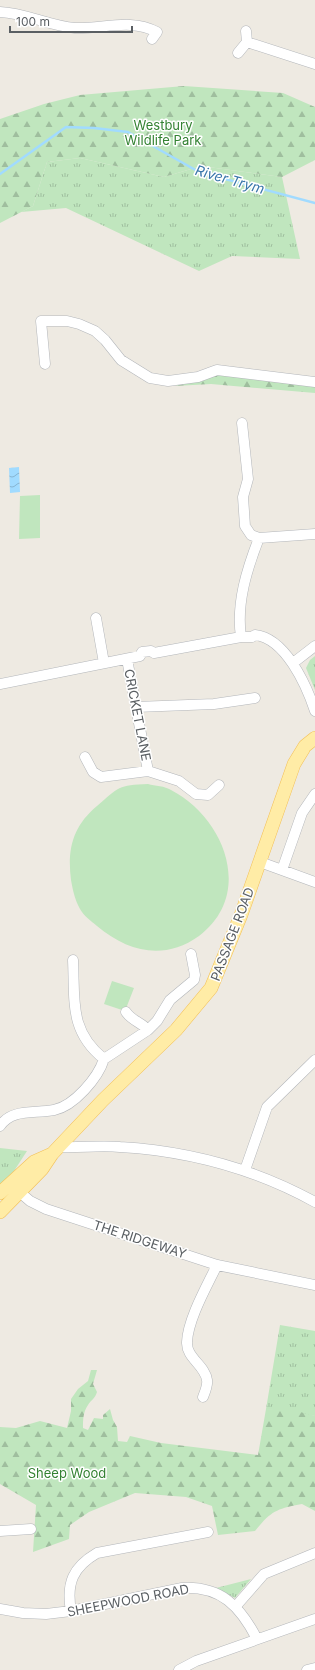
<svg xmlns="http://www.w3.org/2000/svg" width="315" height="1670" viewBox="0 0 315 1670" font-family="Inter,sans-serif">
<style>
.grass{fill:url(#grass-tufts)}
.forest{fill:url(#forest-firs)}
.pitch{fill:#c0e6be}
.water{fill:url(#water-waves)}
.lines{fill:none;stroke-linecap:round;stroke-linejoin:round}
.stream{stroke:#a1dbff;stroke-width:2.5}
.minor-casing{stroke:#b3b6ba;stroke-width:11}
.major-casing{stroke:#f3bf55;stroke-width:14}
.minor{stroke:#fff;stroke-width:10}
.major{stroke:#ffeca6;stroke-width:13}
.labels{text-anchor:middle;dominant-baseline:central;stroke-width:3;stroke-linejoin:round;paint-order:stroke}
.park-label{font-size:13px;fill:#338232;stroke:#fff}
.street-label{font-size:13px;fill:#5a5f63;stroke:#fff}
.water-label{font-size:14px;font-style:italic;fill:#3a76aa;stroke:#fff}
</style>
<defs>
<pattern id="grass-tufts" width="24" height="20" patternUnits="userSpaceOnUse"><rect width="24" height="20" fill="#c0e6be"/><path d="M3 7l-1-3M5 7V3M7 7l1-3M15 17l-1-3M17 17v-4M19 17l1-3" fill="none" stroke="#9fbe9e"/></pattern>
<pattern id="forest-firs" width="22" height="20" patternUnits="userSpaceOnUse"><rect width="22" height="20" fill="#c0e6be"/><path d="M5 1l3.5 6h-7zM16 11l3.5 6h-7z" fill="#9fbe9e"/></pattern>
<pattern id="water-waves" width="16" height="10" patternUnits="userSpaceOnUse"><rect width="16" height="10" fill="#a1dbff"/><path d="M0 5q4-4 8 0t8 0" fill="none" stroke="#86b5d2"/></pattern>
</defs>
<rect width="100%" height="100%" fill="#eeeae2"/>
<path class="grass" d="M 80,158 L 164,177 L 201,166 L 282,177 L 300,259 L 232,256 L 199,271 L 66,208 L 21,212 L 33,206 L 47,162 Z
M 315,656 L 315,690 L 306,668 L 310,660 Z
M 0,1148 L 27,1151 L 14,1171 L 0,1185 Z
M 280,1325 L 315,1331 L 315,1416 L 266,1409 Z
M 251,1579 L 235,1598 L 216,1588 Z"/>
<path class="forest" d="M 184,86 L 283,93 L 315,107 L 315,160 L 282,177 L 201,166 L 164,177 L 80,158 L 47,162 L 33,206 L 0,223 L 0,119 L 44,104 L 80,95 Z
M 217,373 L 315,384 L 315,393 L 211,384 L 175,386 Z
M 91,1370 L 97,1370 L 93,1384 L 97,1392 C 95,1399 91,1400 88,1405 C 83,1412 83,1420 83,1428 L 88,1430 L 94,1418 L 103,1419 L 103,1415 L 110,1409 L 113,1420 L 117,1427 L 118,1441 L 127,1442 L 130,1436 L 161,1443 L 258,1455 L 266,1409 L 293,1410 L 315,1416 L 315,1511 L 302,1504 C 277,1509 272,1510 255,1531 L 218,1535 L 212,1506 L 186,1497 L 135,1493 L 89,1512 L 70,1525 L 69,1539 L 33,1552 L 36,1505 L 0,1484 L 0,1427 L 16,1428 L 40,1421 L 67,1428 L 71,1411 L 71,1399 L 78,1389 L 88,1381 Z"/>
<path class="pitch" d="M 40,495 L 40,538 L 19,539 L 20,496 Z
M 148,784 C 155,786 165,786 171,790 C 224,817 255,894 199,936 C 164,961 128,952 97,926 C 91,921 84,916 80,909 C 75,900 73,891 71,880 C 67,849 73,826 97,806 C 119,787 118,785 148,784 Z
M 112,981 L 134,988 L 125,1011 L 104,1004 Z"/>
<path class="water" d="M 19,467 L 20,492 L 10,493 L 9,468 Z"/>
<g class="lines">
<path class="stream" d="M 0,174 L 66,127 L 94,128 L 128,132 L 199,172 L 315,203"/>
<g class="minor-casing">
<path id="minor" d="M 0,12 C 26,13 49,26 75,28 C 103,29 131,18 157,32 L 152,39
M 246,31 L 247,42
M 238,53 L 247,42 L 315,64
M 45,364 L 41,321 L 67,321 L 79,324 L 95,331 L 105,340 L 121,360 L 150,378 L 168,381 L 198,377 L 217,370 L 315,382
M 242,423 L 248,479 L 243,497 L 245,526 L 251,535 L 259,538 L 315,534
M 96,618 L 104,663
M 241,637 C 236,603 247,569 259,538
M 127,659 L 148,771
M 293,663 L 315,646
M 0,684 L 140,656 L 142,652 L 151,651 L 154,653 L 241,637 L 252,637 L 255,635 C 285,638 306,684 315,711
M 136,707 L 214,704 L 255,698
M 85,757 L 93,772 L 101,777 L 148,771 L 179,781 L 196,794 L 208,795 L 219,785
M 260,862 L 315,882
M 282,870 L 302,813 L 315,794
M 73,960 C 75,1001 69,1031 104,1059 L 148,1030 L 157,1021 L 170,1000 L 194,980 L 195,975 L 191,954
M 126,1012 C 132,1021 141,1022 148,1030
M 0,1126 C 12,1108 35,1114 54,1110 C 74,1106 98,1078 104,1059
M 60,1147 C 80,1148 100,1145 120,1147 C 189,1151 255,1169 315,1202
M 245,1170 L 267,1107 L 315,1060
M 15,1188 L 30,1201 L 46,1209 L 217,1265 L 315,1285
M 203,1397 C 205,1392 208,1385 207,1380 C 205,1365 186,1358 187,1342 C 188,1319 207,1286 217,1265
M 0,1531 L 31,1529
M 236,1606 L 264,1574 L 315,1553
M 0,1609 L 23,1613 L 46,1614 L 71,1611 L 182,1588 C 221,1586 240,1606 257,1639
M 71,1611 C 66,1583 73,1567 97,1553 L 208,1532
M 179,1670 L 196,1661 L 315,1619
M 307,1670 L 315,1668"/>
</g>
<g class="major-casing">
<path id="major" d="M 0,1193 L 34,1162 L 52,1154
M 0,1212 L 42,1169 L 52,1154 L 103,1100 L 176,1030 L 211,988 L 241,915 L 294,764 L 305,746 L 315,738"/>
</g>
<use href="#minor" class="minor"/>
<use href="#major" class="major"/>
</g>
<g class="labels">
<g class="park-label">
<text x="163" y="125">Westbury<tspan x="163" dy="15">Wildlife Park</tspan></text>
<text x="67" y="1473">Sheep Wood</text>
</g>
<g class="street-label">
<text transform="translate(138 715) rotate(79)">CRICKET LANE</text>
<text transform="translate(232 934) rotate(-69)">PASSAGE ROAD</text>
<text transform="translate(140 1239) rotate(18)">THE RIDGEWAY</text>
<text transform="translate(128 1600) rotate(-11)">SHEEPWOOD ROAD</text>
</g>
<g class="water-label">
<text transform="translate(230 179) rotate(16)">River Trym</text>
</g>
</g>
<path d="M10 26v6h122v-6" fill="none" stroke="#5a5f63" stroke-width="2"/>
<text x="16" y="26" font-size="12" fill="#5a5f63" stroke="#ffffff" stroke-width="3" paint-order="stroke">100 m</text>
</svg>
